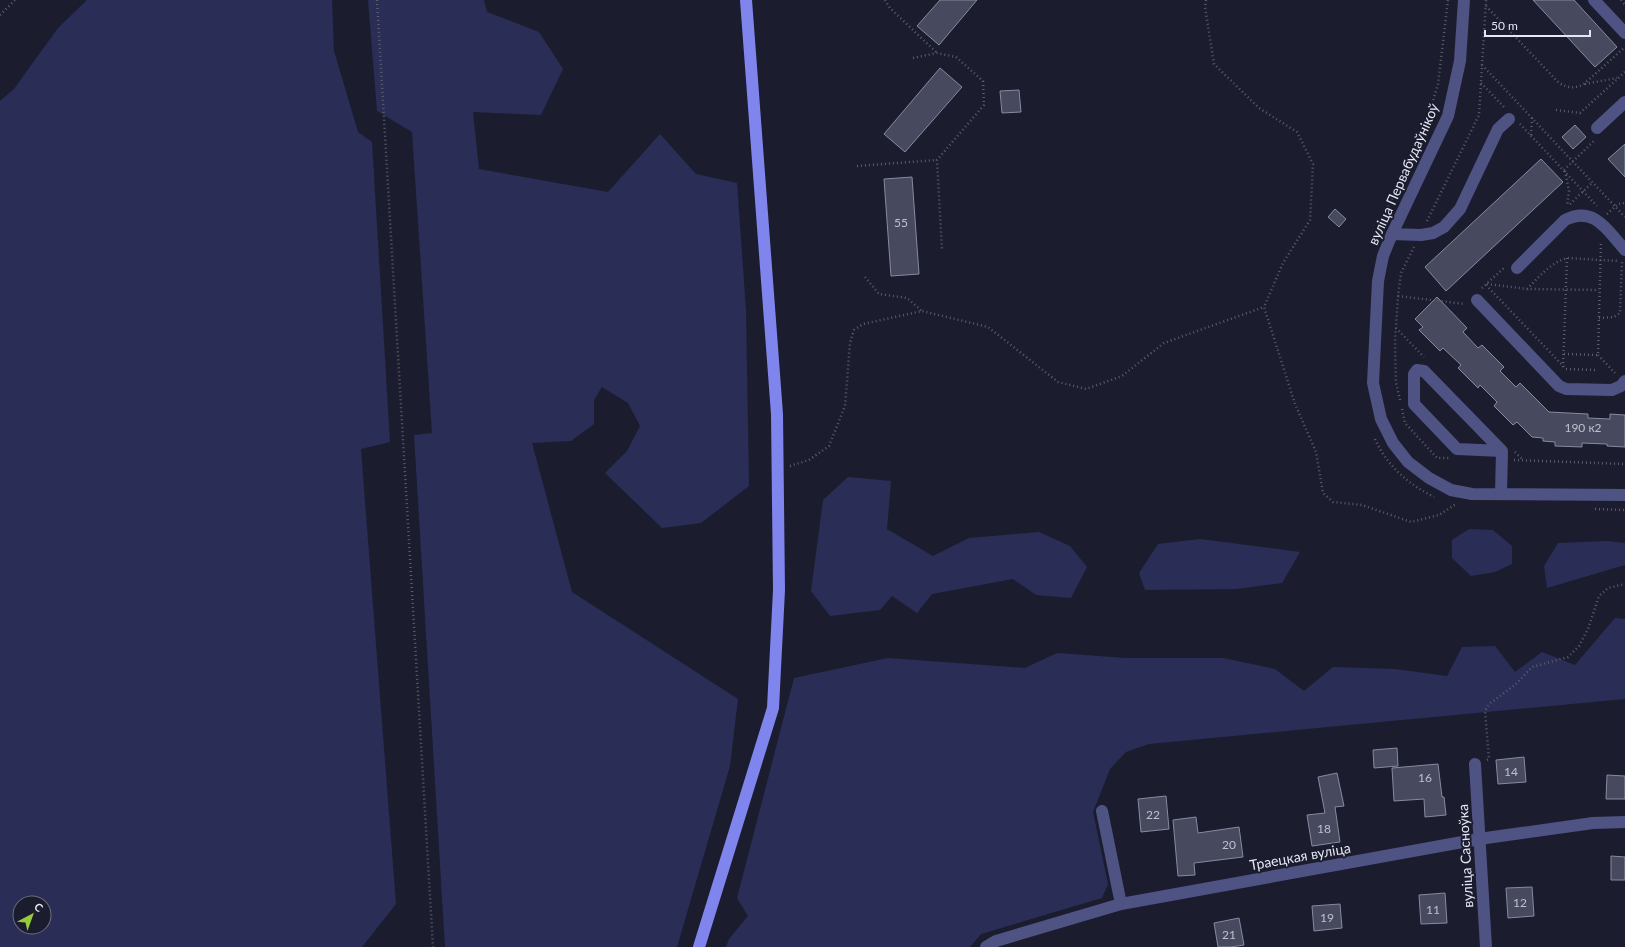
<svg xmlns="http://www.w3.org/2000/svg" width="1625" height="947" viewBox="0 0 1625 947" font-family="Lato,sans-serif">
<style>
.green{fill:#2a2d56;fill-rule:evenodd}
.building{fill:#474a5e;stroke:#878aa0}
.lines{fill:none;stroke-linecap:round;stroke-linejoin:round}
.path{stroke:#5b5d6d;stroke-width:2.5;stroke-dasharray:1 3;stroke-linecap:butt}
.minor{stroke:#4e5384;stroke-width:12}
.major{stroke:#7f85ec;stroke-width:12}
.labels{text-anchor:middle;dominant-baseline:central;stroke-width:4;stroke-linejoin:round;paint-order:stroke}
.number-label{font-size:12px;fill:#bec0ce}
.street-label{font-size:14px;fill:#e5e7f3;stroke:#1b1d2f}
</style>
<rect width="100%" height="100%" fill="#1b1d2f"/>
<path class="green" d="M 87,0 L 332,0 L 334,51 L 358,132 L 372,142 L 390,442 L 361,449 L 396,904 L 362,947 L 0,947 L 0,101 L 14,89 L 58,28 ZM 20,903 L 44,903 L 44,927 L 20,927 Z
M 368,0 L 484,0 L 487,12 L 539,32 L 563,69 L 541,115 L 473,112 L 479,169 L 608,192 L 660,134 L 696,174 L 737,183 L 746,310 L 749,486 L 701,523 L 662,528 L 605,473 L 627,451 L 640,426 L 628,403 L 602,387 L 594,400 L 594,424 L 571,441 L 532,443 L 572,592 L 738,699 L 730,766 L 677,947 L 445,947 L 414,435 L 432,433 L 412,132 L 377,111 Z
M 848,477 L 891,481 L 887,529 L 933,556 L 969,538 L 1039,532 L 1070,546 L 1087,567 L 1071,598 L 1036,595 L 1013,579 L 932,594 L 917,613 L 892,596 L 880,610 L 830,616 L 811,591 L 823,500 Z
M 1469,529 L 1493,530 L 1512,546 L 1512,564 L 1495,572 L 1471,576 L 1452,558 L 1452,540 Z
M 1200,539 L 1300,552 L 1282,583 L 1237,589 L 1145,590 L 1139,573 L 1158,544 Z
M 1608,541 L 1625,543 L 1625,565 L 1547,588 L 1544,566 L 1558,543 Z
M 1615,618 L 1625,619 L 1625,699 L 1149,744 L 1126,752 L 1110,769 L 1093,812 L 1108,884 L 1102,898 L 981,934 L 970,947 L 726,947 L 729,939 L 748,916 L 737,898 L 794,678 L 888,658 L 1025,668 L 1057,653 L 1126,658 L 1223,658 L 1275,669 L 1304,691 L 1333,667 L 1395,669 L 1447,676 L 1462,647 L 1495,646 L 1515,672 L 1542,652 L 1575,665 Z"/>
<path class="building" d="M 940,0 L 977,0 L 939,45 L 917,26 Z
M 1533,0 L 1574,0 L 1617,47 L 1595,67 Z
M 940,68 L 962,87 L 905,152 L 884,134 Z
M 1019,90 L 1021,112 L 1002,113 L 1000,91 Z
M 1575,125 L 1586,137 L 1573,149 L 1562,137 Z
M 1625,144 L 1625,177 L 1608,159 Z
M 1541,159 L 1563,182 L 1446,291 L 1425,267 Z
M 912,177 L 919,274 L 891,276 L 884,179 Z
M 1335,209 L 1346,219 L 1339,227 L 1328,217 Z
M 1437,297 L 1467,328 L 1463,332 L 1478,348 L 1482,345 L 1504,367 L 1500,371 L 1516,387 L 1520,383 L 1549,412 L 1588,414 L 1588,418 L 1610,419 L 1610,414 L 1625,415 L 1625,447 L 1607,446 L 1607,444 L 1582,443 L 1582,447 L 1555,446 L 1555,442 L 1543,441 L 1543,438 L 1532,437 L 1517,422 L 1513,425 L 1494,406 L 1497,402 L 1480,385 L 1478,388 L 1458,368 L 1461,365 L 1443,348 L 1440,351 L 1419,330 L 1423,327 L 1415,319 Z
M 1397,748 L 1398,766 L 1374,768 L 1373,750 Z
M 1524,757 L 1526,782 L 1498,784 L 1496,760 Z
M 1438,764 L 1442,797 L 1444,797 L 1446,815 L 1425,817 L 1424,799 L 1394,801 L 1392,768 Z
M 1337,773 L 1344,806 L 1335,807 L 1340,842 L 1312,846 L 1307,815 L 1325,813 L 1318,777 Z
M 1607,775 L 1625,776 L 1625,799 L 1606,799 Z
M 1166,796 L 1169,829 L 1141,832 L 1138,799 Z
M 1196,817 L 1198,833 L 1239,827 L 1243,857 L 1194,863 L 1195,875 L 1178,876 L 1173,820 Z
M 1611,856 L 1625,857 L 1625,880 L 1611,880 Z
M 1532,887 L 1534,916 L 1508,918 L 1506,888 Z
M 1445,893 L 1447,923 L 1421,924 L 1419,895 Z
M 1340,904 L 1342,928 L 1314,931 L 1312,906 Z
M 1239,918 L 1244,945 L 1231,947 L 1218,947 L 1214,923 Z"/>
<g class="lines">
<path class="path" d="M 377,0 L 433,947
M 885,0 L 890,8 L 937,53
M 1206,0 L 1205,7 L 1214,64 L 1259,108 L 1297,132 L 1313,164 L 1310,220 L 1283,263 L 1264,307 L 1295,404 L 1316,452 L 1323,493 L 1333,502 L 1362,505 L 1411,522 L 1439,515 L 1456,504
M 1621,0 L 1625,5
M 1486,6 L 1559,83 C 1568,88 1575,89 1584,84 L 1625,47
M 0,15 L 15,0
M 913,58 L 937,53 L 956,57 L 983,81 L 984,105 L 937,160 L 942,250
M 1482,65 L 1625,217
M 1481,83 L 1505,108
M 1585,84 L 1617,78
M 1556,110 L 1580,113 L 1625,72
M 1520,124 L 1597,206
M 1531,135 L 1532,118
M 857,166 L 937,160
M 1564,170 L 1595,140
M 1565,171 L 1569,191 L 1567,206
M 1570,204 L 1593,182
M 1385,214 L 1427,121 L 1438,84 L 1448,0
M 1607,214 L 1618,204 L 1625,203
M 1427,221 L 1479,115 L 1486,0
M 865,277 L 879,294 L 907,298 L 922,311
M 1487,284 L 1527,289 L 1599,290
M 1486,285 L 1566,369 L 1597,370
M 1482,288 L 1505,267
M 1527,289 C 1539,277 1550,263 1567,258 L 1619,261
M 1398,296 L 1465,304
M 1599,318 L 1614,317 L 1620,313 L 1622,262
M 1396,328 L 1424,357
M 1564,354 L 1598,355 L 1601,241
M 1598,355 L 1615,373
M 1563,367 L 1567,258
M 1400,400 L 1396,383 L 1395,342 L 1398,296 L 1401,273 L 1414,247
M 1402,409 L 1405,423 L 1437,458 L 1449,458
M 1375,439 C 1387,466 1408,484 1434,497
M 1515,452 L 1523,460
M 1514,460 L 1625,464
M 790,466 L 809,460 L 829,446 L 845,406 L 850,343 L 854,330 L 863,324 L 922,311 L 988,327 L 1058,382 L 1086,389 L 1122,376 L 1164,343 L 1264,307
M 1595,509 L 1625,510
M 1487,760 L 1489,759 L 1485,711 L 1489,704 L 1515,685 L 1532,667 L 1568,657 L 1579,646 L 1588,629 L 1599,596 L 1608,588 L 1625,584"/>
<path class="minor" d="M 1464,0 L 1460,61 L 1448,116 L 1392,234 L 1383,256 L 1378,281 L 1373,383 L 1381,419 L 1393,443 L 1408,462 L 1429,478 L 1451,490 L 1472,494 L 1625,495
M 1594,0 L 1625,33
M 1597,128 L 1625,102
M 1392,234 L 1421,235 L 1433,233 L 1444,227 L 1460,209 L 1498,129 L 1509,119
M 1517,268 L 1565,220 C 1594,205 1608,231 1625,250
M 1477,300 L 1559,386 L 1566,389 L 1612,390 L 1621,386 L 1625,381
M 1501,494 L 1502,451 L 1424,371 L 1417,370 L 1414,374 L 1414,404 L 1457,449 L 1502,451
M 1475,764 L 1486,947
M 1102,811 L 1121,904
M 986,947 L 996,941 L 1121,904 L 1479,839 L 1593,823 L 1625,822"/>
<path class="major" d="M 699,947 L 773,708 L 779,590 L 777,414 L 746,0"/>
</g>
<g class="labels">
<g class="number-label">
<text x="901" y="222">55</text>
<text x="1583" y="427">190 к2</text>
<text x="1511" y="771">14</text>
<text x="1425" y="777">16</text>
<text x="1153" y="814">22</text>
<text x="1324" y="828">18</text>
<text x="1229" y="844">20</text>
<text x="1520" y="902">12</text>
<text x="1433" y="909">11</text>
<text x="1327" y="917">19</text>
<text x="1229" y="934">21</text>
</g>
<g class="street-label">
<text transform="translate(1403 174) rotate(-66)">вуліца Первабудаўнікоў</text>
<text transform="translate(1300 856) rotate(-10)">Траецкая вуліца</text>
<text transform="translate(1465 856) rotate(-93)">вуліца Сасноўка</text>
</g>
</g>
<g transform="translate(32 915) rotate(41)"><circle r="19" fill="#1b1d2f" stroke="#6c6e7d"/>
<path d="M0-3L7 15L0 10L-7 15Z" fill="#94cc3c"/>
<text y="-6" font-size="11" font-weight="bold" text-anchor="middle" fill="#e5e7f3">С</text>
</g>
<path d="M1485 30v6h105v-6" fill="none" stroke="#e5e7f3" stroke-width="2"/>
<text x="1491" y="30" font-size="12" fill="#e5e7f3" stroke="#1b1d2f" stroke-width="3" paint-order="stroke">50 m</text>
</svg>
